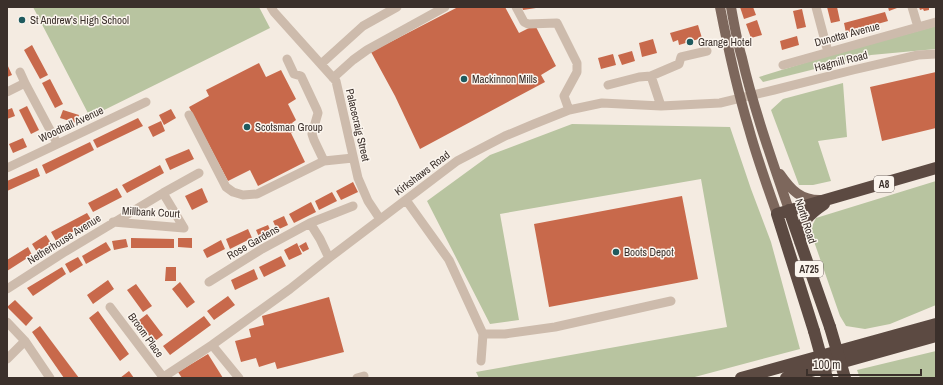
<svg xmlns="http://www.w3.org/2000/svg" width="943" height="385" viewBox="0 0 943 385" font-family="'Archivo Narrow',sans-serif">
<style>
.green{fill:#b8c4a0}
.building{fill:#c8694b}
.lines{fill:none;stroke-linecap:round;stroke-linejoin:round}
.minor{stroke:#cdbbac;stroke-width:9}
.major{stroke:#7d675c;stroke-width:10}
.highway{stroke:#5c4a42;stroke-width:12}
.highway-bridge{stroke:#5c4a42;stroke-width:12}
.poi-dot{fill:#1f5a5e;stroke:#fbf5ee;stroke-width:1.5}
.labels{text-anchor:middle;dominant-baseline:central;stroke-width:3;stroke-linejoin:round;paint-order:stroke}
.shield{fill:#fbf5ee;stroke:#756b66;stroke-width:1}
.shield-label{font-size:10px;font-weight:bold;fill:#3b302b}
.poi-label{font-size:11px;fill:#3b302b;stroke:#fbf5ee;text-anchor:start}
.street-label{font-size:11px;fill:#3b302b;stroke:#fbf5ee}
</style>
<rect width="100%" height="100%" fill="#f4ebe1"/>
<path class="green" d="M 33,7 L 259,7 L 270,28 L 90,117 Z
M 936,26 L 936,49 L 871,55 L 763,82 L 759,77 L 827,56 Z
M 843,83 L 847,137 L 818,141 L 831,181 L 813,185 L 799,185 L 771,110 L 783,99 Z
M 572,124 L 730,127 L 751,189 L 771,242 L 800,349 L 691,378 L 479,378 L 476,372 L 727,327 L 701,179 L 500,214 L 519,320 L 490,324 L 427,201 L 490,155 Z
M 936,181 L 936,305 L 890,324 L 865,329 L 846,326 L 840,316 L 810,230 L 816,218 Z
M 936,351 L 936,378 L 860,378 L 857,370 Z"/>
<path class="building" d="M 458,7 L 505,7 L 519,33 L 535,25 L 556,66 L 541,75 L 545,82 L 420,149 L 395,96 L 371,52 Z
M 522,7 L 536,7 L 536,8 L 523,10 Z
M 740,7 L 753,7 L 756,15 L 744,19 Z
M 827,7 L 837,7 L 840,21 L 831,23 Z
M 888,7 L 896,7 L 897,8 L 889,11 Z
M 919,7 L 929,7 L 929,10 L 924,11 L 923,9 L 920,10 Z
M 802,9 L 806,27 L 797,29 L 793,11 Z
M 885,12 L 888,21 L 846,33 L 844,23 Z
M 757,20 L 762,35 L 751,38 L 746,24 Z
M 698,25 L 702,38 L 679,45 L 678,40 L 673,42 L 670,33 Z
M 797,36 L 799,45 L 782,50 L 780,41 Z
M 653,39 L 657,53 L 642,57 L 639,43 Z
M 32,45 L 48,75 L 40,79 L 24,50 Z
M 632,51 L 635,61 L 622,65 L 618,55 Z
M 613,54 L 616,65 L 601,69 L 598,58 Z
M 259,63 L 266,77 L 281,70 L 296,99 L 288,104 L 296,120 L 292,123 L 296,131 L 291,133 L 305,162 L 258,186 L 250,170 L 228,181 L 189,107 L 209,96 L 206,90 Z
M 7,64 L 12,75 L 7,77 Z
M 936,72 L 936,128 L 882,141 L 870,87 Z
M 50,79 L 63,104 L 55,108 L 42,83 Z
M 27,106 L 39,130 L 31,134 L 19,110 Z
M 12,108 L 15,116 L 7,119 L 7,110 Z
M 171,109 L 176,118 L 164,125 L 159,115 Z
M 63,110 L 79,115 L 76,123 L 60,118 Z
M 138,118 L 143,126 L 97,148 L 93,140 Z
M 161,121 L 165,131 L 153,137 L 148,127 Z
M 23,138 L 27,147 L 13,153 L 9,144 Z
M 90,142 L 94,150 L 46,174 L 42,165 Z
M 189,149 L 194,159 L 170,170 L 165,159 Z
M 160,165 L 164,173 L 127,193 L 122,185 Z
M 37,168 L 40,176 L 7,191 L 7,181 Z
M 353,182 L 358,192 L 341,200 L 336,191 Z
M 117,188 L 122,197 L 93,212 L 88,203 Z
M 202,188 L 208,202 L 192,210 L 185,196 Z
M 332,192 L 337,201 L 319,210 L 315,201 Z
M 682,196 L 698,279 L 549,307 L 534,224 Z
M 311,202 L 316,212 L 294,223 L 289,214 Z
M 87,213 L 92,221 L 56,241 L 51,232 Z
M 284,216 L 288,225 L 277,230 L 273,221 Z
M 268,225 L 272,234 L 260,239 L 256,230 Z
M 248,229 L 252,238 L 230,249 L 226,239 Z
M 46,235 L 51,243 L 37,252 L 32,244 Z
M 131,238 L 174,239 L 174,248 L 131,248 Z
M 178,238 L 192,238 L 192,248 L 178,247 Z
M 126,239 L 128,247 L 114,250 L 112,241 Z
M 221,240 L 225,249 L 207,258 L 203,250 Z
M 106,242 L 111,250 L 86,264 L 82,256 Z
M 306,242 L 309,249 L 303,252 L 299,246 Z
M 297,243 L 302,254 L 289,260 L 284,250 Z
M 28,247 L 32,255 L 7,271 L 7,260 Z
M 281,256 L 286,266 L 264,277 L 259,267 Z
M 78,257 L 83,265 L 70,273 L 65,264 Z
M 62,267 L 66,274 L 33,296 L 27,288 Z
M 166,267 L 176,267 L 176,281 L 165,281 Z
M 254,269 L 258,279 L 235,290 L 231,280 Z
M 108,280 L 114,289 L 93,304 L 87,295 Z
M 180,282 L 195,302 L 187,308 L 172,289 Z
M 136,284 L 152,306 L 143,312 L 127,290 Z
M 228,296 L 235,305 L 214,320 L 207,311 Z
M 329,297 L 344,352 L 277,369 L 275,362 L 259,367 L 256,358 L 241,362 L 235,341 L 251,337 L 249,329 L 264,325 L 262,316 Z
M 15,300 L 33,318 L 26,326 L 7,307 Z
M 98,311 L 129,354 L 120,361 L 89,318 Z
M 147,314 L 163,335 L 154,342 L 138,321 Z
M 204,316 L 211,325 L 170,355 L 163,346 Z
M 40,326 L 79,378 L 64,378 L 32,332 Z
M 208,354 L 223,378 L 182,378 L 178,372 Z
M 129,371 L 134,378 L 120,378 Z"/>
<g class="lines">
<path class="minor" d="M 271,7 L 274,12 L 336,81 L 358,178 L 368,201 L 380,219
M 516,7 L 524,22 L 528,24 L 557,23 L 577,63 L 577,72 L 564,96 L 569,110
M 816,7 L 828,52
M 912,7 L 918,27
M 287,59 L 294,74 L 301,76 L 317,110 L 318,113 L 312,134 L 314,140 L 324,161 L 353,158
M 321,64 L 363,26 L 397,7
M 783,65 L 936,22
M 20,72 L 25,83
M 651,76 L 679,64 L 681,57 L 707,51
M 333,78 L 353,60 L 367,50 L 445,7
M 608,85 L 639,77 L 651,76 L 661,106
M 7,92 L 25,83 L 57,143
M 189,115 L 226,187 L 233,192 L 243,195 L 257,194 L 324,161
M 7,168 L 146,102
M 406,200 L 449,260 L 483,334 L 505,334 L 555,327 L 671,301
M 113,222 L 184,228 L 163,193 L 199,173
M 310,223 L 353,206
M 209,282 L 262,249 L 310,223 L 320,239 L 329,258
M 7,289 L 63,253 L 163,193
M 110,307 L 163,377
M 7,322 L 25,341 L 50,378
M 212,345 L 239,378
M 7,359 L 25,341
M 481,361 L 483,334
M 162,378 L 212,345 L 290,289 L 329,258 L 457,161 L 505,136 L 534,124 L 569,110 L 602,103 L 661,106 L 720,103 L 774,90 L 853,70 L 918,55 L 936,54
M 357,378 L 364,376"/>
<path class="major" d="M 720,7 C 728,48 737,89 749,129 C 757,158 767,186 777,214
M 731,7 C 734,24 737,41 742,58 C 754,110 772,160 789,210
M 780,174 C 791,190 801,201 822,200"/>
<path class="highway" d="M 789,210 L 830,327
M 800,242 C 800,222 809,214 824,204
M 814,331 L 777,214 L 936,168
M 741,378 L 936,324
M 786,378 L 936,336"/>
<path class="highway-bridge" d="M 830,327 L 845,378
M 814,331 L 827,378"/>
</g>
<g class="poi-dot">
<circle cx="22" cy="20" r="4"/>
<circle cx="690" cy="42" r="4"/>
<circle cx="464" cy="79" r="4"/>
<circle cx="247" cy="127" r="4"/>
<circle cx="616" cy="252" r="4"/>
</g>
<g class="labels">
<g class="shield">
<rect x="874" y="176" width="20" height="16" rx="3"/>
<rect x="795" y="261" width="28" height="16" rx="3"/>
</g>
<g class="shield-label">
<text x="884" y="184">A8</text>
<text x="809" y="269">A725</text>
</g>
<g class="poi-label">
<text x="30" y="20">St Andrew's High School</text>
<text x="698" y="42">Grange Hotel</text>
<text x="472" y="79">Mackinnon Mills</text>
<text x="255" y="127">Scotsman Group</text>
<text x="624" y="252">Boots Depot</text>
</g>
<g class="street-label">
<text transform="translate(847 34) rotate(-15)">Dunottar Avenue</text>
<text transform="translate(841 61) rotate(-14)">Hagmill Road</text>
<text transform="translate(71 124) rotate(-25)">Woodhall Avenue</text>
<text transform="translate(358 125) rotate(77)">Palacecraig Street</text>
<text transform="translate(422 173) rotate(-37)">Kirkshaws Road</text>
<text transform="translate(151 212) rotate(3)">Millbank Court</text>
<text transform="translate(806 221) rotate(72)">North Road</text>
<text transform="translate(64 239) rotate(-32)">Netherhouse Avenue</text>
<text transform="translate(253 242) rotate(-30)">Rose Gardens</text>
<text transform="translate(146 335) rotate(54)">Broom Place</text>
</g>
</g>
<rect width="943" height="385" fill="none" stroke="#3b302b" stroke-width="16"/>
<path d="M807 369v6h114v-6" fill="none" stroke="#3b302b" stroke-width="2"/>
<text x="813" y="369" font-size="12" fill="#3b302b" stroke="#fbf5ee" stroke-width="3" paint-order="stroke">100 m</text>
</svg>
